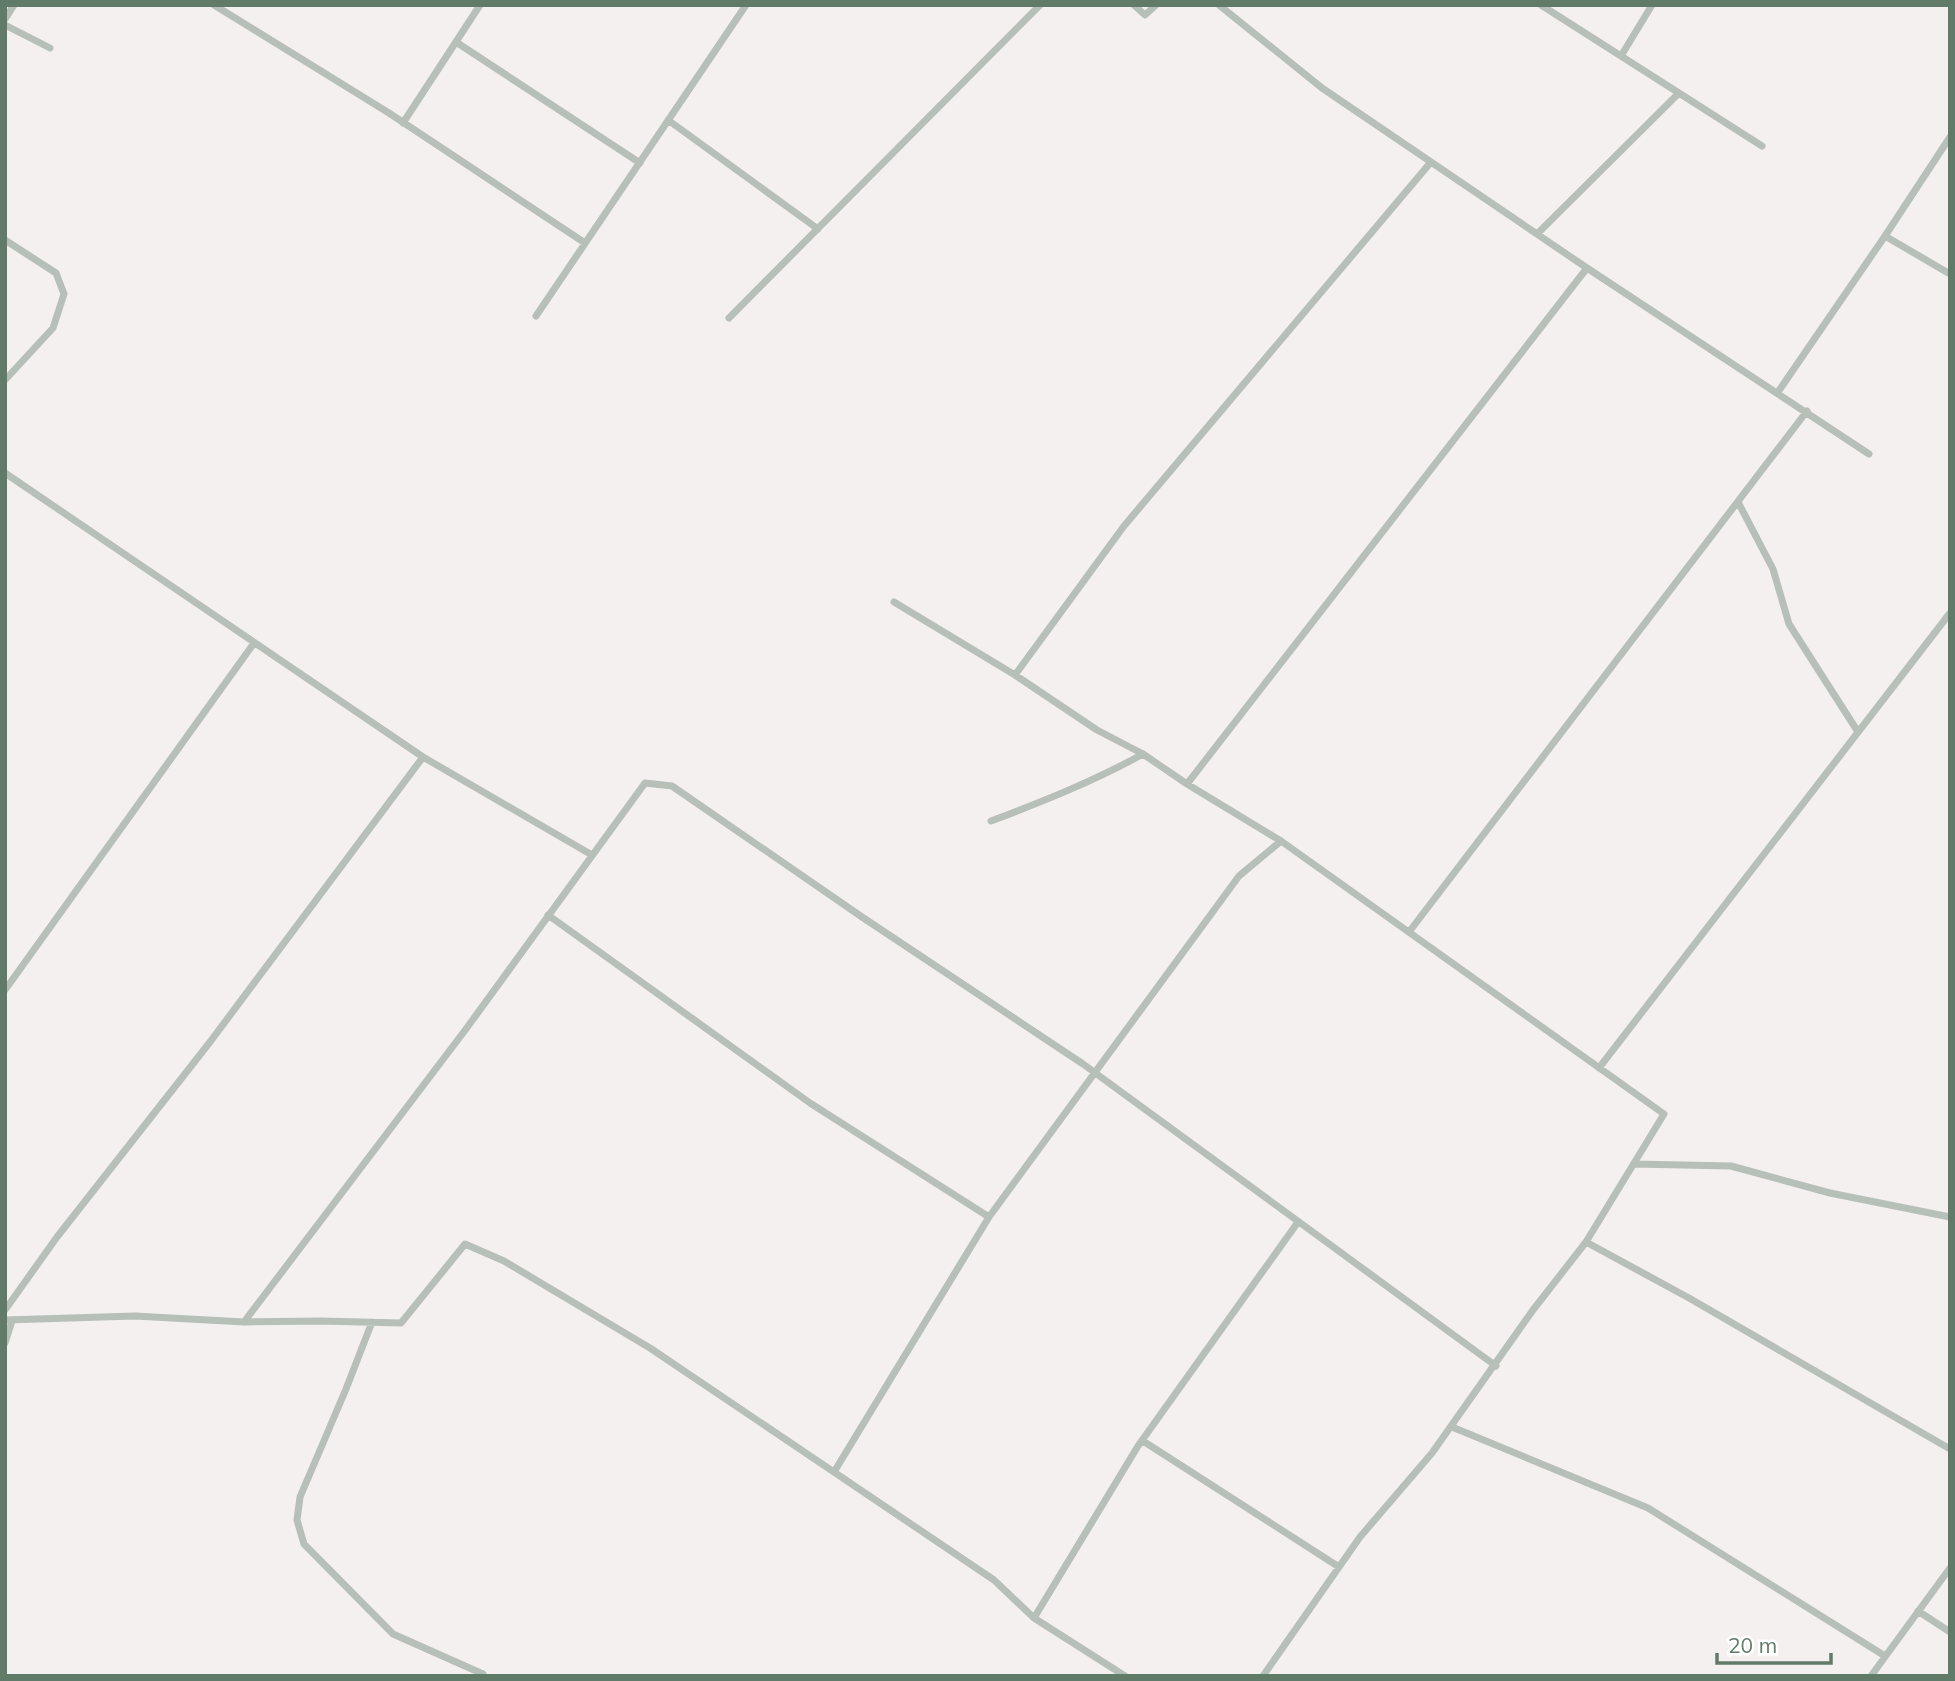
<svg xmlns="http://www.w3.org/2000/svg" width="1955" height="1681" viewBox="0 0 1955 1681" font-family="Mulish,sans-serif">
<style>
.lines{fill:none;stroke-linecap:round;stroke-linejoin:round}
.street{stroke:#b6bfb8;stroke-width:7}
</style>
<rect width="100%" height="100%" fill="#f4f0f0"/>
<g class="lines">
<path class="street" d="M 214,5 L 389,113 L 585,243
M 1134,5 L 1145,15 L 1156,5
M 1219,5 L 1322,88 L 1587,268 L 1869,454
M 1541,5 L 1762,146
M 5,19 L 14,5
M 5,25 L 50,48
M 456,42 L 640,163
M 1621,56 L 1652,5
M 668,120 L 818,229
M 403,123 L 480,5
M 1537,234 L 1679,93
M 1885,236 L 1950,274
M 5,240 L 56,273 L 64,294 L 53,328 L 5,380
M 536,316 L 746,5
M 729,318 L 1040,5
M 1778,392 L 1885,236 L 1950,137
M 5,473 L 423,757 L 592,855
M 1738,502 L 1773,569 L 1789,624 L 1858,732
M 894,602 L 1015,675 L 1097,730 L 1143,754 L 1187,784 L 1281,841 L 1664,1114 L 1586,1242 L 1533,1310 L 1432,1453 L 1360,1537 L 1263,1676
M 1015,675 L 1124,526 L 1431,162
M 1187,784 L 1587,268
M 991,821 C 1044,801 1094,781 1143,754
M 548,915 L 810,1103 L 989,1217
M 1409,932 L 1807,411
M 5,990 L 254,643
M 1599,1068 L 1950,613
M 1634,1164 L 1731,1166 L 1830,1193 L 1950,1217
M 1586,1242 L 1689,1298 L 1950,1449
M 5,1310 L 57,1237 L 210,1042 L 423,757
M 5,1320 L 135,1316 L 244,1322 L 321,1321 L 401,1323 L 465,1244 L 504,1261 L 650,1348 L 994,1580 L 1034,1618 L 1125,1676
M 244,1322 L 466,1029 L 645,783 L 672,786 L 862,917 L 1083,1064 L 1496,1366
M 372,1322 L 346,1389 L 300,1497 L 297,1520 L 304,1544 L 393,1634 L 483,1674
M 5,1343 L 12,1321
M 1452,1427 L 1648,1508 L 1885,1656
M 1143,1441 L 1339,1567
M 834,1472 L 989,1217 L 1239,876 L 1281,841
M 1918,1611 L 1950,1632
M 1034,1618 L 1138,1446 L 1298,1222
M 1871,1676 L 1950,1568"/>
</g>
<rect width="1955" height="1681" fill="none" stroke="#607b68" stroke-width="14"/>
<path d="M1717 1653v10h114v-10" fill="none" stroke="#607b68" stroke-width="3.5"/>
<text x="1728" y="1653" font-size="21" fill="#607b68" stroke="#ffffff" stroke-width="5" paint-order="stroke">20 m</text>
</svg>
